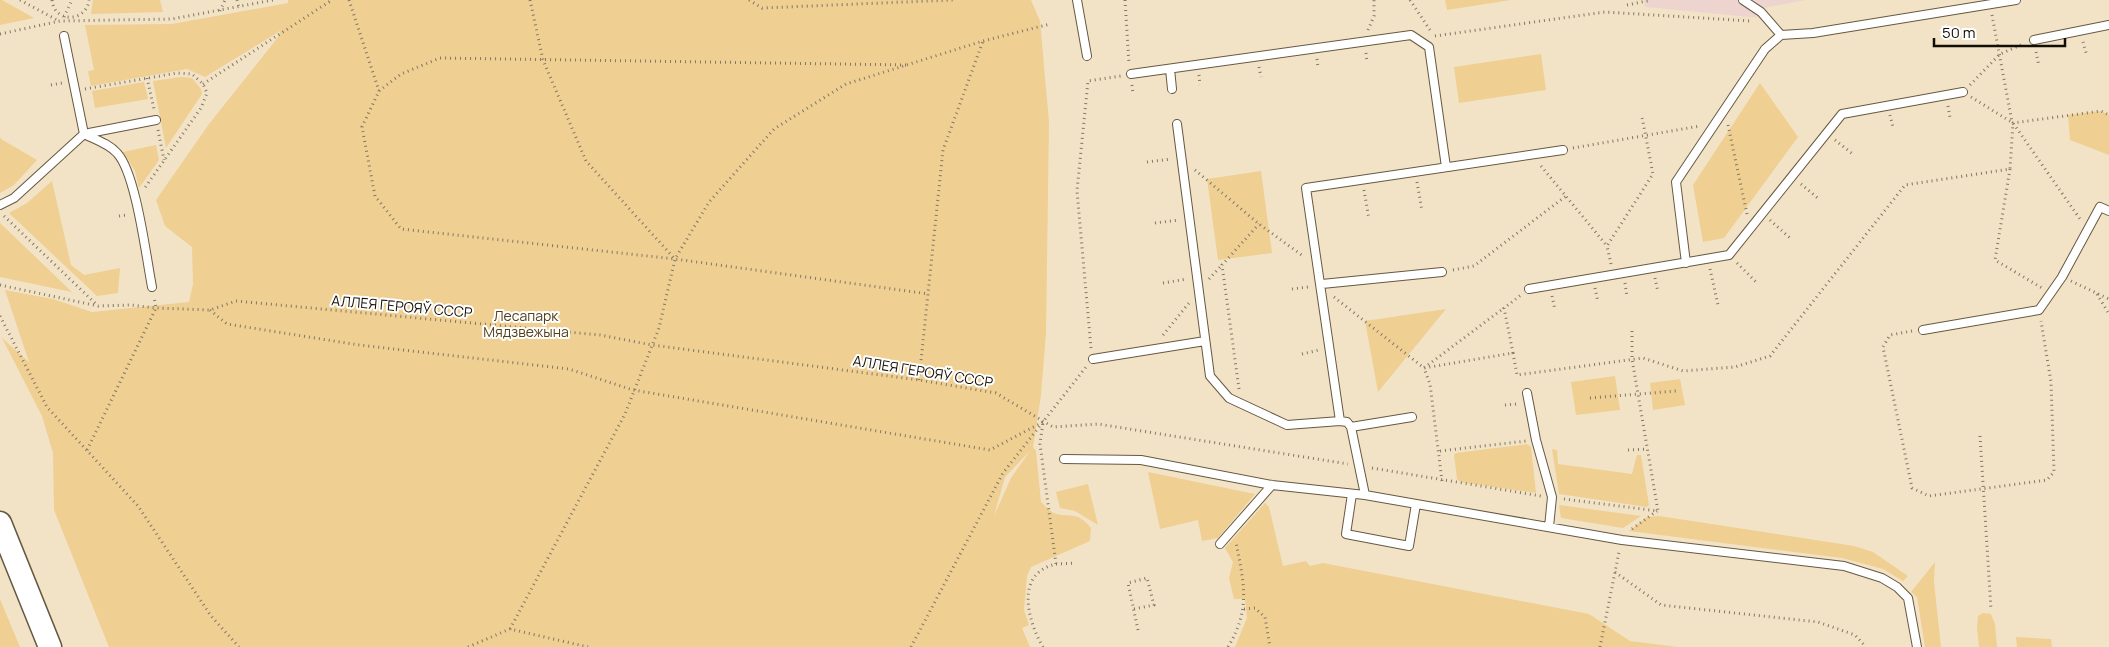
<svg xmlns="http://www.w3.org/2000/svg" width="2109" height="647" viewBox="0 0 2109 647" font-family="Manrope,sans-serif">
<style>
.education{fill:#eed4ce}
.green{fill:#efcf92;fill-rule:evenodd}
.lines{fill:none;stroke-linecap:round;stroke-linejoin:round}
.lane-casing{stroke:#665941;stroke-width:10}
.secondary-casing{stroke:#665941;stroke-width:25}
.path{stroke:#827866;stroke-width:3;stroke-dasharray:1 4;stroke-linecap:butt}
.lane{stroke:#fff;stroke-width:8}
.secondary{stroke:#fff;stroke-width:22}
.labels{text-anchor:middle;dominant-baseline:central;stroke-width:4;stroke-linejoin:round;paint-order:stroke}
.street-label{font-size:14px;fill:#130e05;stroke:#fff}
.park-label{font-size:14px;fill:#52401b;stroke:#fff}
</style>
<rect width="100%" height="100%" fill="#f2e3c7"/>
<path class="education" d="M 1644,0 L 1806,0 L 1763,8 L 1760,18 L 1645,7 Z"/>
<path class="green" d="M 0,0 L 2,0 L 34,18 L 0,25 Z
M 93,0 L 160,0 L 163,12 L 91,14 Z
M 288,0 L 1031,0 L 1040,21 L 1049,122 L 1046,333 L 1041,395 L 1033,447 L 1036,451 L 1041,502 C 1045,505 1049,511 1054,513 C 1068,519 1076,509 1091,528 L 1090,541 L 1031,567 L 1027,576 L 1024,610 L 1029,625 L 1022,628 L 1030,647 L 109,647 L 54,510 L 53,453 L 42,416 L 2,338 L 29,362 L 5,290 L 53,299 L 92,312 L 189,302 L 193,284 L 192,247 L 165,226 L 156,200 L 209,124 L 279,36 L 280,31 L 205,77 L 187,69 L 91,86 L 88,71 L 94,70 L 85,25 L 172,24 L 288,3 ZM 1030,451 L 1011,478 L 994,516 L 1005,477 Z
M 1445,0 L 1511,0 L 1447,10 Z
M 1541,54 L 1546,90 L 1459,103 L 1454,67 Z
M 181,77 L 192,78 L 201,89 L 202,94 L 166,148 L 153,81 Z
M 144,82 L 148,99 L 95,108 L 92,91 Z
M 1760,83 L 1798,137 L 1724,238 L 1703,242 L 1693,185 Z
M 2101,111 L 2109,115 L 2109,155 L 2070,140 L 2068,115 Z
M 0,137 L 1,139 L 37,160 L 14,185 L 0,193 Z
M 156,145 L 159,160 L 139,188 L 135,171 L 123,152 Z
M 1261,171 L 1272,253 L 1218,260 L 1207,179 Z
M 52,181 L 71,265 L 84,275 L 120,268 L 118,293 L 97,296 L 9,213 L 27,203 Z
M 0,223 L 72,292 L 0,277 Z
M 1446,309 L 1378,392 L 1365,321 Z
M 1615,376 L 1620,410 L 1576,415 L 1571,382 Z
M 1680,379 L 1685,405 L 1653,410 L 1650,383 Z
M 1527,444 L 1531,447 L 1536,493 L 1460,482 L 1457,479 L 1454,455 L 1456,453 Z
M 1552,449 L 1557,450 L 1558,464 L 1632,474 L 1637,455 L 1641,455 L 1649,505 L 1647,507 L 1559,494 Z
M 1148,472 L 1255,494 L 1218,538 L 1202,541 L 1198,520 L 1160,529 Z
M 1088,484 L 1098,525 L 1075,511 L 1060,508 L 1056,492 Z
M 1265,503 L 1269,507 L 1283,566 L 1306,561 L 1310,566 L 1323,563 L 1589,614 L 1630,641 L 1678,647 L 1235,647 L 1247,618 L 1245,599 L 1234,599 L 1229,578 L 1233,562 L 1225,548 Z
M 1559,505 L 1641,516 L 1623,528 L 1561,518 Z
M 1659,516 L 1854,546 L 1873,552 L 1908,576 L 1903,581 L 1883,569 L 1842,558 L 1629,531 L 1647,517 Z
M 1935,562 L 1934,582 L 1941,647 L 1925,647 L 1917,597 L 1911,592 Z
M 0,599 L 20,647 L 0,647 Z
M 1983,613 L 1991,614 L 1995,624 L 1997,647 L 1979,647 L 1977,628 L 1978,616 Z
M 2016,637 L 2051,639 L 2052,647 L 2017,647 Z"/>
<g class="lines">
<g class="lane-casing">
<path id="lane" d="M 1077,0 L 1087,56
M 1743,0 L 1761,12 L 1781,35
M 64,36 L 84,134 C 96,140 108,143 117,153 C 136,173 146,256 152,287
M 2034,40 L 2109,25
M 1170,69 L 1172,89
M 1131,74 L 1411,35 L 1429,47 L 1446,167
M 1177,124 L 1210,376 L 1229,398 L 1287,425 L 1340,421
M 0,205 L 14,198 L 84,134 L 156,120
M 1686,263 L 1676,182 L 1765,49 L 1781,35 L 1813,33 L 2016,0
M 1322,284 L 1442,272
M 1529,289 L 1729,255 L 1842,114 L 1963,92
M 1923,330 L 2039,310 L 2062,277 L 2100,207 L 2109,211
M 1093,359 L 1205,341
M 1527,393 L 1536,440 L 1552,497 L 1549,527
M 1351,427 L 1412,417
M 1064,459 L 1141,460 L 1272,485 L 1365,495 L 1622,540 L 1844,566 L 1882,578 L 1897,587 L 1908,598 L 1917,647
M 1352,494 L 1346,534 L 1409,546 L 1416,504
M 1365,495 L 1351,427 L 1347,422 L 1340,421 L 1306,188 L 1563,150
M 1220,544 L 1272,485"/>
</g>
<g class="secondary-casing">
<path id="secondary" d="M 0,523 L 50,647"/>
</g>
<path class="path" d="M 20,0 L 59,21
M 52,0 C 54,23 86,23 89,0
M 237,0 L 239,7
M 349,0 L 379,91
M 530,0 L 543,60 L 586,161 L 674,258
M 749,0 L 762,8 L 953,0
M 1125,0 L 1129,64
M 1410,0 L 1432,33
M 1627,5 L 1651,0
M 220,11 L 225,0
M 1992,15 L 2012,122
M 64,17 L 72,0
M 1368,30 L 1374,16 L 1374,0
M 0,34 L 60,21 L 172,19 L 273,0
M 1435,36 L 1605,12 L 1751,21
M 2083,42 L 2087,56
M 2036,52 L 2039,66
M 1366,53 L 1367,62
M 1317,59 L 1318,68
M 906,65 L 440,58 L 401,74 L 379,91 L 362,127 L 375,196 L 401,229 L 675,259 L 929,294
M 1259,67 L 1261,77
M 1199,75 L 1200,85
M 147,78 L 154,109
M 203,84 L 332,0
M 51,85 L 62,83
M 1132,85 L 1133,94
M 1970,85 L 2000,54 L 2023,44
M 85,89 L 177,73 L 192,74 L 203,84 L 207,93 L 201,108 L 144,189
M 1971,97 L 2013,123 L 2080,219
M 1948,106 L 1950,118
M 1890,115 L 1893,127
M 1728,125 L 1747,214
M 158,130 L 164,160
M 1835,140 L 1854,155
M 1573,148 L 1700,126
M 1147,162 L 1171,159
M 1541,166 L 1607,246
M 2010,169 L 1995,260 L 2042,288
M 1195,170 L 1259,224 L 1303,256
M 1417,182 L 1422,211
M 1801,184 L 1820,200
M 1364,190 L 1369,219
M 4,216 L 97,305
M 119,216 L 127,215
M 1770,220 L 1790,238
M 1155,223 L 1179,220
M 1737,263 L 1756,282
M 1611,264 L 1607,246 L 1653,174 L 1642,117
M 1710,269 L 1718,305
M 1453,270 L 1474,266 L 1566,196
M 1655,278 L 1658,292
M 1209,279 L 1222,265
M 2071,281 L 2109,299
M 1163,283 L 1187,279
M 1625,283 L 1627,297
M 0,285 L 98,306 L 131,305 L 156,308 L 210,310 L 236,301 L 600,335 L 652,345 L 919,380 L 996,393 L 1053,427 L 1098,424 L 1348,464
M 1595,288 L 1598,302
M 1292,289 L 1308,287
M 2097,294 L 2109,314
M 1552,296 L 1555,310
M 1334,297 L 1424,368 L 1513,353 L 1517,375 L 1643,358 L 1683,371 L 1735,367 L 1770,356 L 1905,185 L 2010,169 L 2013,123 L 2101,111 L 2109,115
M 210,310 L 227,324 L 359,345 L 569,369 L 633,390 L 990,450 L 1043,422
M 0,316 L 47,407 L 138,506 L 211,616 L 239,647
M 1632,331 L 1632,359 L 1658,511
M 1912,331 L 1890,335 L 1883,347 L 1912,488 L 1929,496 L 2047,480 L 2054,472 L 2051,382 L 2041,321
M 1163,335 L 1189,303
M 1091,348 L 1077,191 L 1088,81 L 1121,76
M 1513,353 L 1504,308 L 1521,295
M 1302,354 L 1319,350
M 919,380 L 943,150 L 983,41
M 1239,389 L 1222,265 L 1259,224
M 1590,398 L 1676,391
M 1505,405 L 1517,404
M 1980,436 L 1991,609
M 87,450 L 156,308 L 154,297
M 1628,450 L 1647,449
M 1440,451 L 1526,441
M 1372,468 L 1541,496
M 1442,481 L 1430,384 L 1424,368 L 1504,308
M 1564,499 L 1658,511
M 1632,529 L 1657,511
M 1056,564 L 1076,563
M 1615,572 L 1661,605 L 1818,622 L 1855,635 L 1866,647
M 1134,609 L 1154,605 L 1147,578 L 1128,583 L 1138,630
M 1244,609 L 1255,608 L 1265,617 L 1270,647
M 510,629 L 625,414 L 659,328 L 675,259 L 709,202 L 774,129 L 846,84 L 983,41 L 1050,24
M 468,647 L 510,629 L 588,647
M 911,647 L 1003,473 L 1086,367
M 1043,647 C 1027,620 1015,573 1056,564 L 1040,444 L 1043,422
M 1228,647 C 1251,609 1244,584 1236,542
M 1600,647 L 1619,552"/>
<use href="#lane" class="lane"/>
<use href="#secondary" class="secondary"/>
</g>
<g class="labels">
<g class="street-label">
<text transform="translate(402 306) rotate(5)">АЛЛЕЯ ГЕРОЯЎ СССР</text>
<text transform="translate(923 371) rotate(9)">АЛЛЕЯ ГЕРОЯЎ СССР</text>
</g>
<g class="park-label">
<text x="526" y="315">Лесапарк<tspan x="526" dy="16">Мядзвежына</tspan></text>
</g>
</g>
<path d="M1934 38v8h131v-8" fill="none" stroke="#130e05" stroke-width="2.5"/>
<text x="1942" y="38" font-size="15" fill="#130e05" stroke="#ffffff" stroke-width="4" paint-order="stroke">50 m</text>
</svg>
